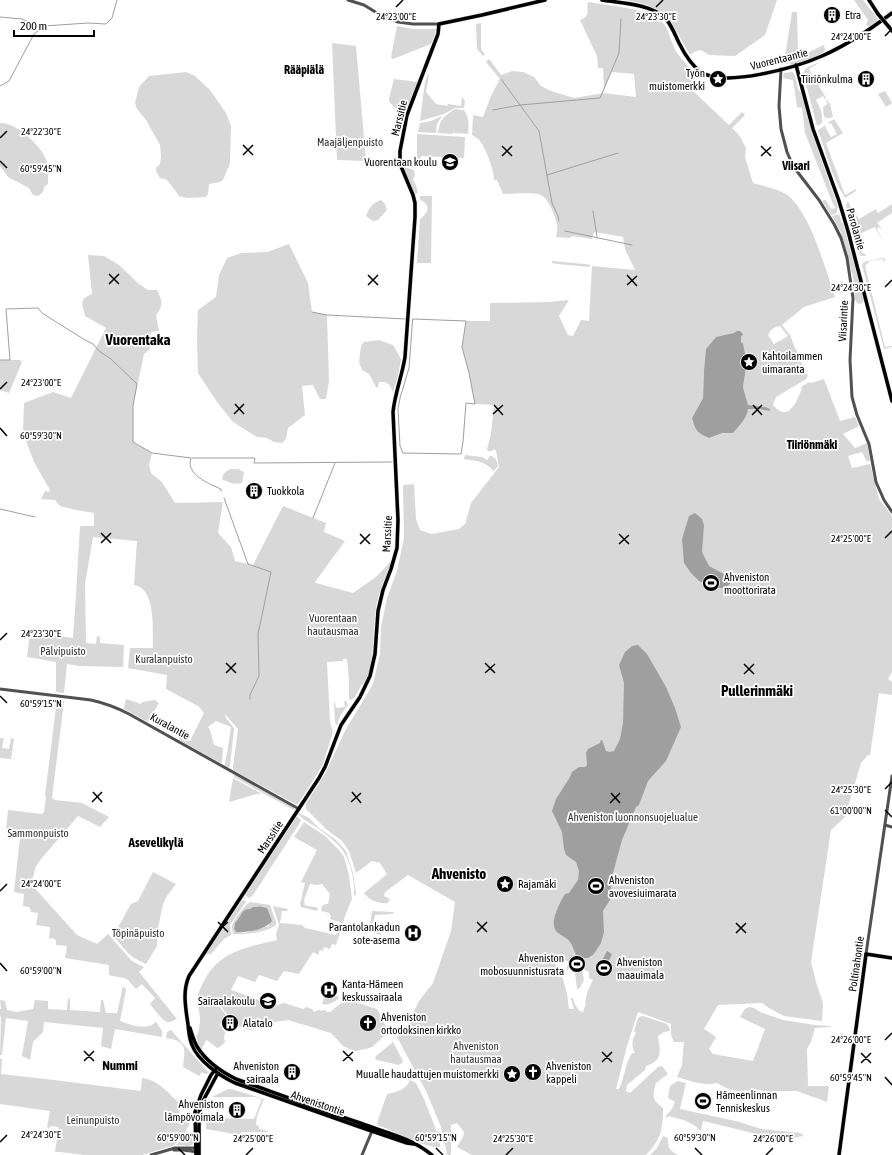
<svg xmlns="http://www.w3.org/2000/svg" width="892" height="1155" viewBox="0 0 892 1155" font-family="'Asap Condensed',sans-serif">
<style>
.green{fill:#d8d8d8;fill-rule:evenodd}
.water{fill:#9f9f9f}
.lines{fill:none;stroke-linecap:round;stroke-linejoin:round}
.stream{stroke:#9f9f9f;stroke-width:1}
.major-casing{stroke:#dbdbdb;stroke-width:4.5}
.minor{stroke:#515151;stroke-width:3}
.major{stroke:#000;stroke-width:3.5}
.major-bridge-casing{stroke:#dbdbdb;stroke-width:4.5;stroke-linecap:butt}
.major-bridge{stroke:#000;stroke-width:3.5}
.ticks{fill:none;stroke:#000;stroke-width:1.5}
.labels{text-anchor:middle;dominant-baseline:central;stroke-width:3.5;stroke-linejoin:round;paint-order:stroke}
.poi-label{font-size:11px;fill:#000;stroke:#fff;text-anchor:start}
.street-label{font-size:11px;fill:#000;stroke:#fff}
.park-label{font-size:11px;fill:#2f2f2f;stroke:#fff}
.neighbourhood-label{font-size:12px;font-weight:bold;fill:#000;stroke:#fff}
.quarter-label{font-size:13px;font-weight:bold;fill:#000;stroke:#fff}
.district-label{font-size:15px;font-weight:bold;fill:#000;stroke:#fff}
.ticks-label{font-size:10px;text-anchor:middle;fill:#000;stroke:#fff;stroke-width:3.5;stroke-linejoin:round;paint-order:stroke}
</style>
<rect width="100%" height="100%" fill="#fff"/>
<path class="green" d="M 624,0 L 777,0 L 765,35 L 735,56 L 709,55 L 701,50 L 696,51 L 690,55 C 684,46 680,36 674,27 C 664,8 644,3 624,0 Z
M 854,0 L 863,0 L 878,19 L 876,23 L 868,27 L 866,24 L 868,20 Z
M 588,2 C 605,5 648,9 660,20 C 670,28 670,42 677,53 C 683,61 691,69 697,76 L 690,86 L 692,90 L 729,125 L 742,112 L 745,115 L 732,128 L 739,135 L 746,148 L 745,157 L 753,183 C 766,187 781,189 791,198 C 812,219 825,268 835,297 L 804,307 L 782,325 L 790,335 L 795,348 L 800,356 L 803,371 L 808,375 L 806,379 L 776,397 L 773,405 C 778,410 781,414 789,411 L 795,404 L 802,389 L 801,387 L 809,382 L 811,383 L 824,379 L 840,421 L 855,417 L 859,426 L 843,434 L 855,448 L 867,443 L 870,460 L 867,462 L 862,452 L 848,456 L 852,468 L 870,464 L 879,499 L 892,516 L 892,672 L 888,679 L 892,682 L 892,695 L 879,693 L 870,755 L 868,755 L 861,763 L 845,817 L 831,830 L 811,962 L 816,982 L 823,1003 L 822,1021 L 784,1016 L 769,1008 L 762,1003 L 718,1005 L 704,1029 L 716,1037 L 709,1049 L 713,1054 L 753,1061 L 765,1029 L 740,1017 L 745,1009 L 749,1007 L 754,1008 L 760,1012 L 783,1020 L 815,1025 L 831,1026 L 831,1027 L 815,1028 L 811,1042 L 807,1049 L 808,1086 L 829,1086 L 827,1102 L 797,1091 L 780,1091 L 773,1092 L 757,1090 L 737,1091 L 726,1088 L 717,1083 C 703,1086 691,1081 677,1077 L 682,1065 L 684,1042 L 674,1042 L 671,1035 L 671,1024 L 638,1012 L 627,1046 L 616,1089 L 619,1089 C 625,1077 625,1063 632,1053 L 635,1053 C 631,1045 632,1040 636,1033 L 634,1031 L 637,1021 L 639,1017 L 643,1016 L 667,1024 L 669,1027 L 670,1031 L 664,1032 L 658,1036 C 660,1051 664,1060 646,1066 L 645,1070 L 627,1085 L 626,1091 L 630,1093 L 658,1067 L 662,1066 L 668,1074 L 656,1083 C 652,1096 652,1100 663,1108 C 663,1130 661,1139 646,1155 L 472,1155 L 457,1147 L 463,1137 L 464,1132 L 457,1123 L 451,1125 L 451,1154 L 450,1155 L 447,1155 L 447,1153 L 441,1127 L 427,1093 L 397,1037 L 407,1025 L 419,1001 L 433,983 L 451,931 L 455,902 L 408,875 L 385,892 L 384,896 L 390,899 L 388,903 C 378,904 369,900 364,893 L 387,874 L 380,863 L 372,861 L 356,873 L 349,851 L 342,841 L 326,829 L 306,809 L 306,804 L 308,800 L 325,774 L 345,731 L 373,684 L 380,654 L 381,627 L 387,598 L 397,571 L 404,538 L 403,485 L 414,484 L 416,519 L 420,530 L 432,534 L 459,529 L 465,524 L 471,503 L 499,467 L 496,451 L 494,449 L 492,451 L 488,451 L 487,449 L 491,434 L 494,405 L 475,404 L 469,373 L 462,347 L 466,321 L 490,321 L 490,303 L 548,302 L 569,300 L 559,316 L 568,335 L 573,336 L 581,320 L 589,321 L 592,266 L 635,270 L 625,249 L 623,237 L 594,232 L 592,239 L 572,236 L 570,238 L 556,237 C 557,233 558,229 557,225 C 556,217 548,198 541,195 C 531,192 514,194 503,194 L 497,180 L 494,180 C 494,169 486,149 480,141 C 478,138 475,137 472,135 L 473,115 L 483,117 L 491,96 L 500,79 L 486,62 L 489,59 L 501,75 L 512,71 L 523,72 L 534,77 L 541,86 L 551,91 L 574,98 L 604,93 L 636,97 L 634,74 L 612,72 L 611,73 L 604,90 L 603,68 L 598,68 L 597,56 L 580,20 C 591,16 586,12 588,2 ZM 780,326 L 788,336 L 774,344 L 768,335 C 771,329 774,327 780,326 ZM 734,333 L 741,337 L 741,342 L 743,343 L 746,358 L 744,364 L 746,368 L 743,387 L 748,405 L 765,407 L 770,411 L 758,409 L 748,409 L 724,433 L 709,438 C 697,433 695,430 692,418 L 703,398 L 704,370 L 706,349 L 730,335 ZM 555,955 L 569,962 L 566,969 L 568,970 L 571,963 L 589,972 L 589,978 L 593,980 L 588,990 L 585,1002 L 586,1004 L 583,1012 C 577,1012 575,1003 572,997 L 571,999 L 574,1009 L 569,1009 L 567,994 L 563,979 L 556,967 Z
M 792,12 L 797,12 L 798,51 L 806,50 L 807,53 L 824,45 L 825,50 C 820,58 800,62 790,65 L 790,63 L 786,64 L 784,63 Z
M 481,23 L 481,48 L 482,51 L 485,54 L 483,56 L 477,49 L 476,24 Z
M 397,26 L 413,29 L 436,29 L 435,34 L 431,44 L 393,59 L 391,57 Z
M 332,43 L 356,46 L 366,161 L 337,160 Z
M 820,62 L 809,69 L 826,98 L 825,99 L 823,96 L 816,100 C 820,107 823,115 822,123 L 817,126 L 803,73 L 806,68 Z
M 186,72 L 195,76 L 210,90 L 226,113 L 231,126 L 230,163 L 223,180 L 220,182 L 209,184 L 208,194 L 206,197 L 187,198 L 179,196 L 168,181 L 165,179 L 160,178 L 158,175 L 156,171 L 156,168 L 160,164 L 161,156 L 160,145 L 146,120 L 137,109 L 135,103 L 139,87 L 149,76 Z
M 793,72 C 797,78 796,88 801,93 L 812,133 L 837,204 L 838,208 L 837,209 L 837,213 L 831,215 L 823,202 L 823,200 L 826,200 L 831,209 L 836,208 L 833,204 L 805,133 L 802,108 L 797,107 L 793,80 L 783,78 L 784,73 Z
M 428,74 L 429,75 L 426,92 L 436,104 L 447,106 L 448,104 L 461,106 L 462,97 L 465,101 L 464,108 L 455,108 L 444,114 L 420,121 L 425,82 Z
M 394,79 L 418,82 L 406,113 L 394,107 L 394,106 L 389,102 L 389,99 Z
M 885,91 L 892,103 L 886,107 L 878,94 Z
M 826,100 L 827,100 L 830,104 L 833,117 L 829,118 L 826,118 L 824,116 L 823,107 L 828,104 Z
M 455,109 L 464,110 C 469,117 469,125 468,134 L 455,133 L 453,132 L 453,134 L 452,134 L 438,133 C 440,119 443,117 455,109 Z
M 442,116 L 437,124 L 436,133 L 418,132 L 420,123 L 431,121 Z
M 834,119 L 843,133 L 826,143 L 845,195 L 856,189 L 856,191 L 845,198 C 832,178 826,152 818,130 L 826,125 L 826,126 L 825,127 L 831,137 L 837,134 L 831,123 L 829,124 L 828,123 Z
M 0,123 C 16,122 43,147 47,162 C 48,169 48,177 48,184 L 44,187 L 43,192 L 38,196 L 33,195 L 29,188 L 8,177 L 0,166 Z
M 417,134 L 465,137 L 464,158 L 421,156 L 420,160 L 418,160 L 417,157 Z
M 404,167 L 414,170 L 415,175 L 413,180 L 416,185 L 418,193 L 415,194 L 403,168 Z
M 420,196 L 432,196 L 431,263 L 417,263 L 420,219 C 428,213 432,205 420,200 Z
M 381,200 L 385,204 L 387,210 L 378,220 L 373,221 L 366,216 C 369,208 372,203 381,200 Z
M 848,201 L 852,210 L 853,210 L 859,219 L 876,209 L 878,213 L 892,204 L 892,213 L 877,223 L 883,230 L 879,227 L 877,228 L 882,240 L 875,227 L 857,235 L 861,252 L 865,254 L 866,256 L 861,256 L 859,252 L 847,209 L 846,205 Z
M 839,214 L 842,223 L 843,223 L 844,227 L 864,300 L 863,302 L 860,304 L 857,303 L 855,299 L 853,277 L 844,242 L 840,231 L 832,216 Z
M 289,244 L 308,283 L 312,312 L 327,315 L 329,381 L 326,399 L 320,399 L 313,385 L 302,386 L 305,415 L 288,428 L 286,439 L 282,443 L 274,442 L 267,438 L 257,437 L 233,422 L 217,402 L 198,373 L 197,339 L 198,310 L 216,297 L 219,275 L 227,258 L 242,253 L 267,252 Z
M 88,255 L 104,256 L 119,265 L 139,284 L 148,290 L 157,290 C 162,300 164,306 156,315 L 159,331 L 151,332 L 150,349 L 144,354 L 133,406 L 133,442 L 152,453 L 149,465 L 151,473 L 162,482 L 175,503 L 223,502 L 218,533 L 231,547 L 235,561 L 253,565 L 283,506 L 326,523 L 324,532 L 345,541 L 315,582 L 316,583 L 353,593 L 376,577 L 393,559 C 388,572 381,585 378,599 C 371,624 377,659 365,681 C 364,684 361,685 360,688 C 357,693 355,698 351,700 L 349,699 L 349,680 L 347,659 L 343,659 L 343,661 L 327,662 L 330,722 L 333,732 L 323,764 L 308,789 L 297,805 L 233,770 L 233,767 L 238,729 L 225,714 L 226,718 L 234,728 L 234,729 L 230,766 L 228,768 L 225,765 L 226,757 L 227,754 L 231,727 L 216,721 L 208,727 L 210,730 L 214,745 L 223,748 L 222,762 L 221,763 L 181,741 L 179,739 L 180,736 L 190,741 L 204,713 L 198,706 L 166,689 L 167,675 L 128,668 L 130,648 L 153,648 C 152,631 157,589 134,585 L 137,541 L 93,537 L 85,584 L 86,643 L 96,644 L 97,636 L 100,637 L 100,643 L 124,645 L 123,667 L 79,666 L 67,664 L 64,693 L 56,692 L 56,662 L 27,657 L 30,633 L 73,638 L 75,610 L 80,527 L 81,526 L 94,526 L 94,513 L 76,510 L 60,506 L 55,500 L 41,499 L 45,491 L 49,492 L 50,490 L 34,462 L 23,433 L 24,403 L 53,392 L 71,398 L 106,328 L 85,316 L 82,303 L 84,298 L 92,294 Z
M 882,258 L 885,259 L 885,262 L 882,259 L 870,261 L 865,266 L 885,347 L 892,346 L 892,347 L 884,349 L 862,265 L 864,262 Z
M 552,261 L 585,264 L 590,265 L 590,267 L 557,264 L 552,263 Z
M 379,340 L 393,345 L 401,359 L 398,376 L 393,392 L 389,384 L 385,382 L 379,382 L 378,388 L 376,387 L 369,374 L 362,370 L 359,362 L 361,346 L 364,342 Z
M 0,360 L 20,360 L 22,362 L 9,393 L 0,390 Z
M 465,455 L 482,457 L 487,460 L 490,456 L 492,456 L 496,459 L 498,466 L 494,471 C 484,461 477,461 464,459 Z
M 230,469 L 238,469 L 244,472 L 242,483 L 234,484 L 223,480 L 222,478 L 224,473 Z
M 126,699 L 141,704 L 142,702 L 155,700 L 159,703 L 148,722 L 124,709 L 124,708 Z
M 57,700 L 64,701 L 52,798 L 55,800 L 82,803 L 109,817 L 100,827 L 78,816 L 41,859 L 36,866 L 31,884 L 77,935 L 97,944 L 108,934 L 132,961 L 144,967 L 139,972 L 177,1019 C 174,1020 170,1023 167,1022 C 163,1021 153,1008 150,1004 L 155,998 L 142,984 L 136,989 L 127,979 L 109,975 L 109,965 L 65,958 L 67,946 L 56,945 L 56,940 L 52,938 L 49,939 L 50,927 L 36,925 L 38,913 L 31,912 L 31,910 L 29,907 L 23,906 L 24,894 L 14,892 L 20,838 L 11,831 L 6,830 L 8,810 L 42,814 L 44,812 L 46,798 L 45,795 Z
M 344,701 L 346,701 L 348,705 L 340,716 L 337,726 L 335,722 L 334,703 L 335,702 L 336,708 L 345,707 Z
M 0,738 L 4,738 L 2,748 L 9,749 L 11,738 L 14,739 L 11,759 L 0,758 Z
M 234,775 L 248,782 L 292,807 L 295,810 L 292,809 L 234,777 Z
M 233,778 L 262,794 L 257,794 L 229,802 Z
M 299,813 L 309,818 L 319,828 L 336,840 L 346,851 L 353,873 L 356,893 L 355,897 L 354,894 C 355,880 350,858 340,847 C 334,840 323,832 316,827 C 310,823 303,820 298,814 Z
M 297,816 L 301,820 L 301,821 L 253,895 L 249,898 L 245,895 Z
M 304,822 L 325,836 L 339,850 L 344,857 L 349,875 L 352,899 L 346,913 L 336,945 L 332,944 L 330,949 L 324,947 L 323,951 L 320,950 L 318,955 L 313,952 L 299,974 L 284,971 L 277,981 L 259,975 L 255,982 L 238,976 L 231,990 L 257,999 L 268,1010 L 277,1005 L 284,1003 L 303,1009 L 306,1007 L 312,1009 L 314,1012 L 318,1010 L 323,1011 L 323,1010 L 326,1010 L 326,1012 L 330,1012 L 346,999 L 377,1009 L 389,1032 L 372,1047 L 366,1049 L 355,1051 L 343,1046 L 331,1033 L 288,1020 L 274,1022 L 260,1028 L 249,1030 L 235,1025 C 234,1016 232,1018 227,1014 C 224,1012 222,1007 221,1005 L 219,1006 L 226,1015 L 222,1019 L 220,1025 L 225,1032 L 224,1038 L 225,1042 L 220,1047 L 217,1048 L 207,1040 L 205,1042 L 202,1049 L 200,1049 L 196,1036 L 198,1034 C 199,1029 200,1024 200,1019 C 200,1010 196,1004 198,995 C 199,990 202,985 204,981 C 219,951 248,947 277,940 L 276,934 L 279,925 L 273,906 L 288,909 L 287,911 L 282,911 L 280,923 L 302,925 L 305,928 L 336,935 L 340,922 L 330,919 L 331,916 L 329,913 L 321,911 L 322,906 L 325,904 L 328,904 L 330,894 L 322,884 L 318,885 L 310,884 L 304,900 L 305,905 L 307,906 L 316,907 L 318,909 L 317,911 L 301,907 L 300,904 L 305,883 L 301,882 L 317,850 L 294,837 Z
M 153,872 L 176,884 L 167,896 L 163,904 L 158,928 L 157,946 L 146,964 L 134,958 L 129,954 L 113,936 L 131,904 L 138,901 Z
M 242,900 L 246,901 L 245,903 L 230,925 L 231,935 L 224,939 L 211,954 L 206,954 Z
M 250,902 L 270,905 L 276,922 L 276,925 C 268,932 244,935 233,934 C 233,932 232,930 232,927 C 233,920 245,905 250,902 ZM 260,906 L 267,908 L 269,926 L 245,933 L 236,932 L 234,929 L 235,923 L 253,907 L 258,907 Z
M 372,911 L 394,912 L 393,914 L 375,915 L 372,929 L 381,932 L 381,935 L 368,931 L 370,925 Z
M 575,969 L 578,969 L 582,971 L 584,980 L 580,988 L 577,989 L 575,972 L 573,972 Z
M 123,986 L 126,990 L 120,1021 C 131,1025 147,1031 156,1022 L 162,1031 L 162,1037 L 115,1029 L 111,1049 L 101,1046 L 103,1028 L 44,1022 L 43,1032 L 33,1042 L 30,1060 L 22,1056 L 28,1021 L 6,1018 L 2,1055 L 0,1055 L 1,1017 L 0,1016 L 0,1009 L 1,1009 L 0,1000 L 5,1001 L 7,1010 L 17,1012 L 33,1009 L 35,1000 L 48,1001 L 48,1009 L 67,1010 L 68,998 L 70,999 L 70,1010 L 100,1012 L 101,1000 L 103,1000 L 106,1013 L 117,1013 Z
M 327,989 L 331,990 L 339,998 C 334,1002 329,1006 322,1004 Z
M 171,1030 L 209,1073 L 205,1074 L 202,1072 L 199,1076 L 183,1067 C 185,1048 188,1041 166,1038 L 167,1032 Z
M 393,1042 L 403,1061 L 402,1063 L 399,1065 L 377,1060 L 375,1059 L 376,1056 Z
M 0,1059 L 2,1059 L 1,1074 L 54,1080 L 141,1091 L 142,1078 C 159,1080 168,1093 180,1104 L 179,1120 L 190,1123 L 186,1130 L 185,1135 L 175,1144 L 175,1145 L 142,1155 L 84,1155 L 61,1152 L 55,1152 L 59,1127 L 51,1126 L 49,1128 L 47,1127 L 50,1111 L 0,1104 Z
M 410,1080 L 416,1083 L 424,1099 L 440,1140 L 440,1147 C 425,1148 397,1133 383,1127 L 378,1126 L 377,1123 L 387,1094 C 397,1092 406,1090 410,1080 Z
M 678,1081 L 686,1083 L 680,1109 L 740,1122 L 761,1129 L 800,1133 L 803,1135 L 803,1136 L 782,1140 L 703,1121 L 701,1131 C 691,1121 683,1120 669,1116 L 667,1118 L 666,1116 L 672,1109 L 675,1102 L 672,1100 L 668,1098 L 670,1086 Z
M 228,1089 L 231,1089 L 264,1099 L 257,1116 L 256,1125 L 259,1126 L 259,1129 L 268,1131 L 268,1132 L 242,1132 L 240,1135 L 206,1129 L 206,1118 L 254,1119 L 262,1099 L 255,1097 L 212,1097 Z
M 188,1134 L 190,1136 L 193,1136 L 194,1142 L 192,1145 L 187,1146 L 176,1145 Z
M 663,1136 L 668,1138 C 667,1147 670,1151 678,1155 L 650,1155 L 657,1148 Z"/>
<path class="water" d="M 737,331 L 740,331 L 743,334 L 741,337 L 741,342 L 743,343 L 746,358 L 744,364 L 746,368 L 743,387 L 748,405 L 765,407 L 770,409 L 770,411 L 758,409 L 748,409 C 747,418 739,426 733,433 L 723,433 L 709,438 C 697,433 695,430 692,418 L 703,398 L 704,370 L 706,349 L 716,337 L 734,333 Z
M 695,513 L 702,519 L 704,525 L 702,552 L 709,566 L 731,578 L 730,584 L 724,588 L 714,588 L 699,581 L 691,573 L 684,563 L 682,539 L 689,516 Z
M 638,645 L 647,654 L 666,687 L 675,708 L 681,727 L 666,761 L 648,781 L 639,805 L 636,807 L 622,840 L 613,873 L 611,888 L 611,898 L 603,911 L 604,932 L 601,943 L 593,955 L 588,958 L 579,958 C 574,954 574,947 570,942 C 567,937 561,936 557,932 C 548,923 560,903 565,894 L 569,893 L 578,880 L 579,871 L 576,862 L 566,855 L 564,849 L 562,832 L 552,811 L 556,799 L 570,777 L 572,772 L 579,767 L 585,767 L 587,765 L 586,753 L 588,749 L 600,743 L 601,740 L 602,740 L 606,751 L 610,752 L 614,751 L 620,739 L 623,723 L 624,683 L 619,665 L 625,652 L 632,646 Z
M 259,906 L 267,908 L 272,921 C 265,930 247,933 236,932 L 234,929 L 235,923 C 241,918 241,908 250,909 L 253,907 L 258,907 Z
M 607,951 L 612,954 L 604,971 L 598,968 Z"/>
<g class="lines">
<path class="stream" d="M 0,17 L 22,19 L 41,28
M 501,79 L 539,131 L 552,203 L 558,216 L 559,221
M 0,86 L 9,81 L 34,34 L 44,26 L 88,23 L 106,24 L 112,18 L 117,0
M 493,110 L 520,105 L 600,98 L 619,53 L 621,19
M 547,175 L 618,153
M 593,211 L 597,237
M 565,231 L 632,245
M 312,312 L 327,315 L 406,319
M 413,319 L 466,321 L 462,347 L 469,373 L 475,404 L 466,403 L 463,442 L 461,454 L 403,453 L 400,446 L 398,409 L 400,398 L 409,368 Z
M 0,360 L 10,360 L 6,309 L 38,308 L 42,313 L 85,340 L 93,344 L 99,351 L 111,359 L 137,384 L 133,406 L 133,442 L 152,453 L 191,458 C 185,474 209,484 221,489 L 221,491
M 192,458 L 255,458 L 254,463 L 392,462
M 224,498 L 248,564 L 271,572 L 258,634 L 259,676 L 250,695 L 250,699
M 0,509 L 35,517
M 313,518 L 335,463"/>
<g class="major-casing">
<path id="major" d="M 602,0 C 621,3 652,4 666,19 C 672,26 675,35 679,43 C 684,53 691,65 701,72 C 725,88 797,67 822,56 C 847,45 871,29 892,13
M 869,0 L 878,14
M 889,27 L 892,31
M 796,65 L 813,129 L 839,201 L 848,231 L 892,401
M 190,1028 C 192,1034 194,1042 198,1048 C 207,1062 222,1072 236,1079 C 278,1094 319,1109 360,1123 C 386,1133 410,1137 432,1155
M 414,1144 L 407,1143 L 360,1127 L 235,1083 C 220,1076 198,1061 192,1045 C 188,1036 189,1027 187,1018 C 185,1003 183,990 189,976 L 319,778 L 325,767 L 341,725 L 360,697 L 370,676 L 375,654 L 378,611 L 383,590 L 391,569 L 397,548 L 398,520 L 393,412 C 395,393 402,376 405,357 L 415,217 L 415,203 L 413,195 L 400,164 L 400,151 L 407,115 L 438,34 L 439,24 L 482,15 L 545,0
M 196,1155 L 195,1112 L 201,1095 L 211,1075 L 215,1070
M 199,1155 L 199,1113 L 204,1099 L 218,1073
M 839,1155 L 866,954 L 892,958"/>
</g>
<path class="minor" d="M 348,0 L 364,5 L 377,13 L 398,22 L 413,24 L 439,24
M 781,69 L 779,106 L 781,129 L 787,152 L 793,166 L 819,200 L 834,224 L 841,238 L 847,258 L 853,298 L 850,360 L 852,397 L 857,415 L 869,444 L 876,482 L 884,500 L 892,512
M 0,689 L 91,700 C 104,703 116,707 129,714 L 299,809
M 885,825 L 892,827
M 866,954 L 892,776
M 174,1150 L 183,1150 L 198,1152
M 151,1155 L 175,1148 L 198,1148
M 362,1155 L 372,1131"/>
<use href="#major" class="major"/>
<g class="major-bridge-casing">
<path id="major-bridge" d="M 878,14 L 889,27"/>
</g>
<use href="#major-bridge" class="major-bridge"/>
</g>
<path class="ticks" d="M 396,7 L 403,0M 656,7 L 663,0M 885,36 L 892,29M 0,138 L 7,131M 243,145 L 253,155M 502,146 L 512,156M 761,146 L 771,156M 243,155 L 253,145M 502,156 L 512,146M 761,156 L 771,147M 0,161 L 7,168M 109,274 L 119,284M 368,275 L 378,285M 627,275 L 637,286M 109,284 L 119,274M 368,285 L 378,275M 627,285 L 637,276M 885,287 L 892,280M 0,389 L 7,382M 235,404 L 244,414M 494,405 L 503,415M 753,405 L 762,415M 234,414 L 244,404M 493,414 L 503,405M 752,415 L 762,405M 0,428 L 7,436M 101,533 L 111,543M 360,534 L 370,544M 619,534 L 629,544M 885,538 L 892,531M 101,543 L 111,533M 360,544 L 370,534M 619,544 L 629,535M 0,640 L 7,633M 226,663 L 236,673M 485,663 L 495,673M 744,664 L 754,674M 226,673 L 236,663M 485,673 L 495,664M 744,674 L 754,664M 0,696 L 7,703M 885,789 L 892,782M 93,792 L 102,802M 352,792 L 361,803M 611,793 L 620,803M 92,802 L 102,792M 351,802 L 361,793M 610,803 L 620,793M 885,810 L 892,817M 0,891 L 7,884M 218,922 L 228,932M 477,922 L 487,932M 736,923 L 746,933M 218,931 L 228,922M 477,932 L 487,922M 736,933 L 746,923M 0,963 L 7,971M 885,1040 L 892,1033M 84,1051 L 94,1061M 343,1051 L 353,1061M 602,1052 L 612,1062M 861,1053 L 871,1063M 84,1061 L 94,1051M 343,1061 L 353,1052M 602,1062 L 612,1052M 861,1063 L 871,1053M 885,1077 L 892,1085M 0,1142 L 7,1135M 178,1148 L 185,1155M 436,1148 L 443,1155M 695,1148 L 702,1155M 246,1155 L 253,1148M 506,1155 L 513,1148M 766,1155 L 773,1148"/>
<defs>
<g id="building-disc" transform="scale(0.9)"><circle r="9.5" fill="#000" stroke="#fff"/><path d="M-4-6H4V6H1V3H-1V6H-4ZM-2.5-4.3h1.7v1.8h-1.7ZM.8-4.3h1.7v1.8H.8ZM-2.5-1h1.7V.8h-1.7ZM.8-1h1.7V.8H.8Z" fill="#fff"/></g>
<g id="sight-disc" transform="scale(0.9)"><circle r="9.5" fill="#000" stroke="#fff"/><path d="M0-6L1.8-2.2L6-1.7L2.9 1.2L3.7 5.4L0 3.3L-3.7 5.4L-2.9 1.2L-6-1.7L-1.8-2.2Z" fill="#fff"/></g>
<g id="school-disc" transform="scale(0.9)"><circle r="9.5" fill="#000" stroke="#fff"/><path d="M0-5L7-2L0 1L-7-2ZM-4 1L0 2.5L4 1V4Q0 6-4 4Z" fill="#fff"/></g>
<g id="stadium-disc" transform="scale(0.9)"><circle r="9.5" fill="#000" stroke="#fff"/><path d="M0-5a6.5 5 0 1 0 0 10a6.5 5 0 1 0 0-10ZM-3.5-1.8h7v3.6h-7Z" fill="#fff"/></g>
<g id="hospital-disc" transform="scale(0.9)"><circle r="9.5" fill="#000" stroke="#fff"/><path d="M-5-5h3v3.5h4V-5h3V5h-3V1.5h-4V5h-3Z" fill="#fff"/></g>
<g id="church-disc" transform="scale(0.9)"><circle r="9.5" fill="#000" stroke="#fff"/><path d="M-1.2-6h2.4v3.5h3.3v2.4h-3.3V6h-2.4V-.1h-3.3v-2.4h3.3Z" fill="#fff"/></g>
</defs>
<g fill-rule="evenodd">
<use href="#building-disc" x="832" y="15"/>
<use href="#sight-disc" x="718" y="79"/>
<use href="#building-disc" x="866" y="79"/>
<use href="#school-disc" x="450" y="162"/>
<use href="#sight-disc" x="749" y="362"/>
<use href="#building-disc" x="254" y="491"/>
<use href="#stadium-disc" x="711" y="583"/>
<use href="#sight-disc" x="505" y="884"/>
<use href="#stadium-disc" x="596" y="886"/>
<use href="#hospital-disc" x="413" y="933"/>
<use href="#stadium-disc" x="577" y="964"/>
<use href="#stadium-disc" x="604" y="968"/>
<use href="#hospital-disc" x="329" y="990"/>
<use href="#school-disc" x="268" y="1001"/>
<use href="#building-disc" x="230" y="1023"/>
<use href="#church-disc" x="368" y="1023"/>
<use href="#building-disc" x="292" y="1072"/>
<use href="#church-disc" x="533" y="1072"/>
<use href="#sight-disc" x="512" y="1074"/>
<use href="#stadium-disc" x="703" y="1101"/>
<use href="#building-disc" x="237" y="1110"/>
</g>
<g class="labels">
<g class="poi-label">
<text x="845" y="15">Etra</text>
<text x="705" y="73" text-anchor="end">Työn<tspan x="705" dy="13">muistomerkki</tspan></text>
<text x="853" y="79" text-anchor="end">Tiiriönkulma</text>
<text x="437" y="162" text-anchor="end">Vuorentaan koulu</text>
<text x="762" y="356">Kahtoilammen<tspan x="762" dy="13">uimaranta</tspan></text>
<text x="267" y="491">Tuokkola</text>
<text x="724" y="577">Ahveniston<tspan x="724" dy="13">moottorirata</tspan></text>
<text x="609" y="880">Ahveniston<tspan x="609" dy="13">avovesiuimarata</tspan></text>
<text x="518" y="884">Rajamäki</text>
<text x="400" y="927" text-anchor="end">Parantolankadun<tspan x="400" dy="13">sote-asema</tspan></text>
<text x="564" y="958" text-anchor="end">Ahveniston<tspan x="564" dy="13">mobosuunnistusrata</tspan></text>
<text x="617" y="962">Ahveniston<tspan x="617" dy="13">maauimala</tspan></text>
<text x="342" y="984">Kanta-Hämeen<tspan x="342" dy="13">keskussairaala</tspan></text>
<text x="255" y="1001" text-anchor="end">Sairaalakoulu</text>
<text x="381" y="1017">Ahveniston<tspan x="381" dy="13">ortodoksinen kirkko</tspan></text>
<text x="243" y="1023">Alatalo</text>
<text x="279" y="1066" text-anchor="end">Ahveniston<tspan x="279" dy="13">sairaala</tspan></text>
<text x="546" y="1066">Ahveniston<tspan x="546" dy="13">kappeli</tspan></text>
<text x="499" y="1074" text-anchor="end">Muualle haudattujen muistomerkki</text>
<text x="716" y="1095">Hämeenlinnan<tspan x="716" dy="13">Tenniskeskus</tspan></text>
<text x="224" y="1104" text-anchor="end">Ahveniston<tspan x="224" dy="13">lämpövoimala</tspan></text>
</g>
<g class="street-label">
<text transform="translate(779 59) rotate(-14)">Vuorentaantie</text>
<text transform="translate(399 118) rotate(-76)">Marssitie</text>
<text transform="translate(856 229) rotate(74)">Parolantie</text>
<text transform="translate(843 321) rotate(-87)">Viisarintie</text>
<text transform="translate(387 534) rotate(-87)">Marssitie</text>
<text transform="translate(170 726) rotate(29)">Kuralantie</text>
<text transform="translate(270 837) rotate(-57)">Marssitie</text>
<text transform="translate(856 964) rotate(-82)">Poltinahontie</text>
<text transform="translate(318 1103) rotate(19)">Ahvenistontie</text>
</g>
<g class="park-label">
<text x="350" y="142">Maajäljenpuisto</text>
<text x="333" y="618">Vuorentaan<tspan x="333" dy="13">hautausmaa</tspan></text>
<text x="63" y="651">Pälvipuisto</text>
<text x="164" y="659">Kuralanpuisto</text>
<text x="633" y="817">Ahveniston luonnonsuojelualue</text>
<text x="38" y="833">Sammonpuisto</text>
<text x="138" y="933">Töpinäpuisto</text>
<text x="476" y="1046">Ahveniston<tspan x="476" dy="13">hautausmaa</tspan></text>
<text x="93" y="1120">Leinunpuisto</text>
</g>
<g class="neighbourhood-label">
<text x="304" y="70">Rääpiälä</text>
<text x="796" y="166">Viisari</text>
<text x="812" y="445">Tiiriönmäki</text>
</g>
<g class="quarter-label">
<text x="156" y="842">Asevelikylä</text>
<text x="120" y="1065">Nummi</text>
</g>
<g class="district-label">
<text x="138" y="339">Vuorentaka</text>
<text x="757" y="690">Pullerinmäki</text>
<text x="459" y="873">Ahvenisto</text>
</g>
</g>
<g class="ticks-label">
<text x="396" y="20">24°23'00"E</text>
<text x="656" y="20">24°23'30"E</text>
<text x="851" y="40">24°24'00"E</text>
<text x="41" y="135">24°22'30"E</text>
<text x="41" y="172">60°59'45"N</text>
<text x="851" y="291">24°24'30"E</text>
<text x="41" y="386">24°23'00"E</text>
<text x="41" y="439">60°59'30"N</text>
<text x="851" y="542">24°25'00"E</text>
<text x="41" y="637">24°23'30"E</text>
<text x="41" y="707">60°59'15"N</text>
<text x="851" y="793">24°25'30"E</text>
<text x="851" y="814">61°00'00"N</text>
<text x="41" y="887">24°24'00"E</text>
<text x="41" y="974">60°59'00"N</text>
<text x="851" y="1043">24°26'00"E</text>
<text x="851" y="1081">60°59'45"N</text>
<text x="41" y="1138">24°24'30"E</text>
<text x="178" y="1141">60°59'00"N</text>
<text x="436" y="1141">60°59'15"N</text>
<text x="695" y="1141">60°59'30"N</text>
<text x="253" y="1142">24°25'00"E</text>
<text x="513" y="1142">24°25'30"E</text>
<text x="773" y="1142">24°26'00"E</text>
</g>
<path d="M14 30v6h80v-6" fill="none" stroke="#000000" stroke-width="2"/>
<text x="20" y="30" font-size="12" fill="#000000" stroke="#ffffff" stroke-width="3" paint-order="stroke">200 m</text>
</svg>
